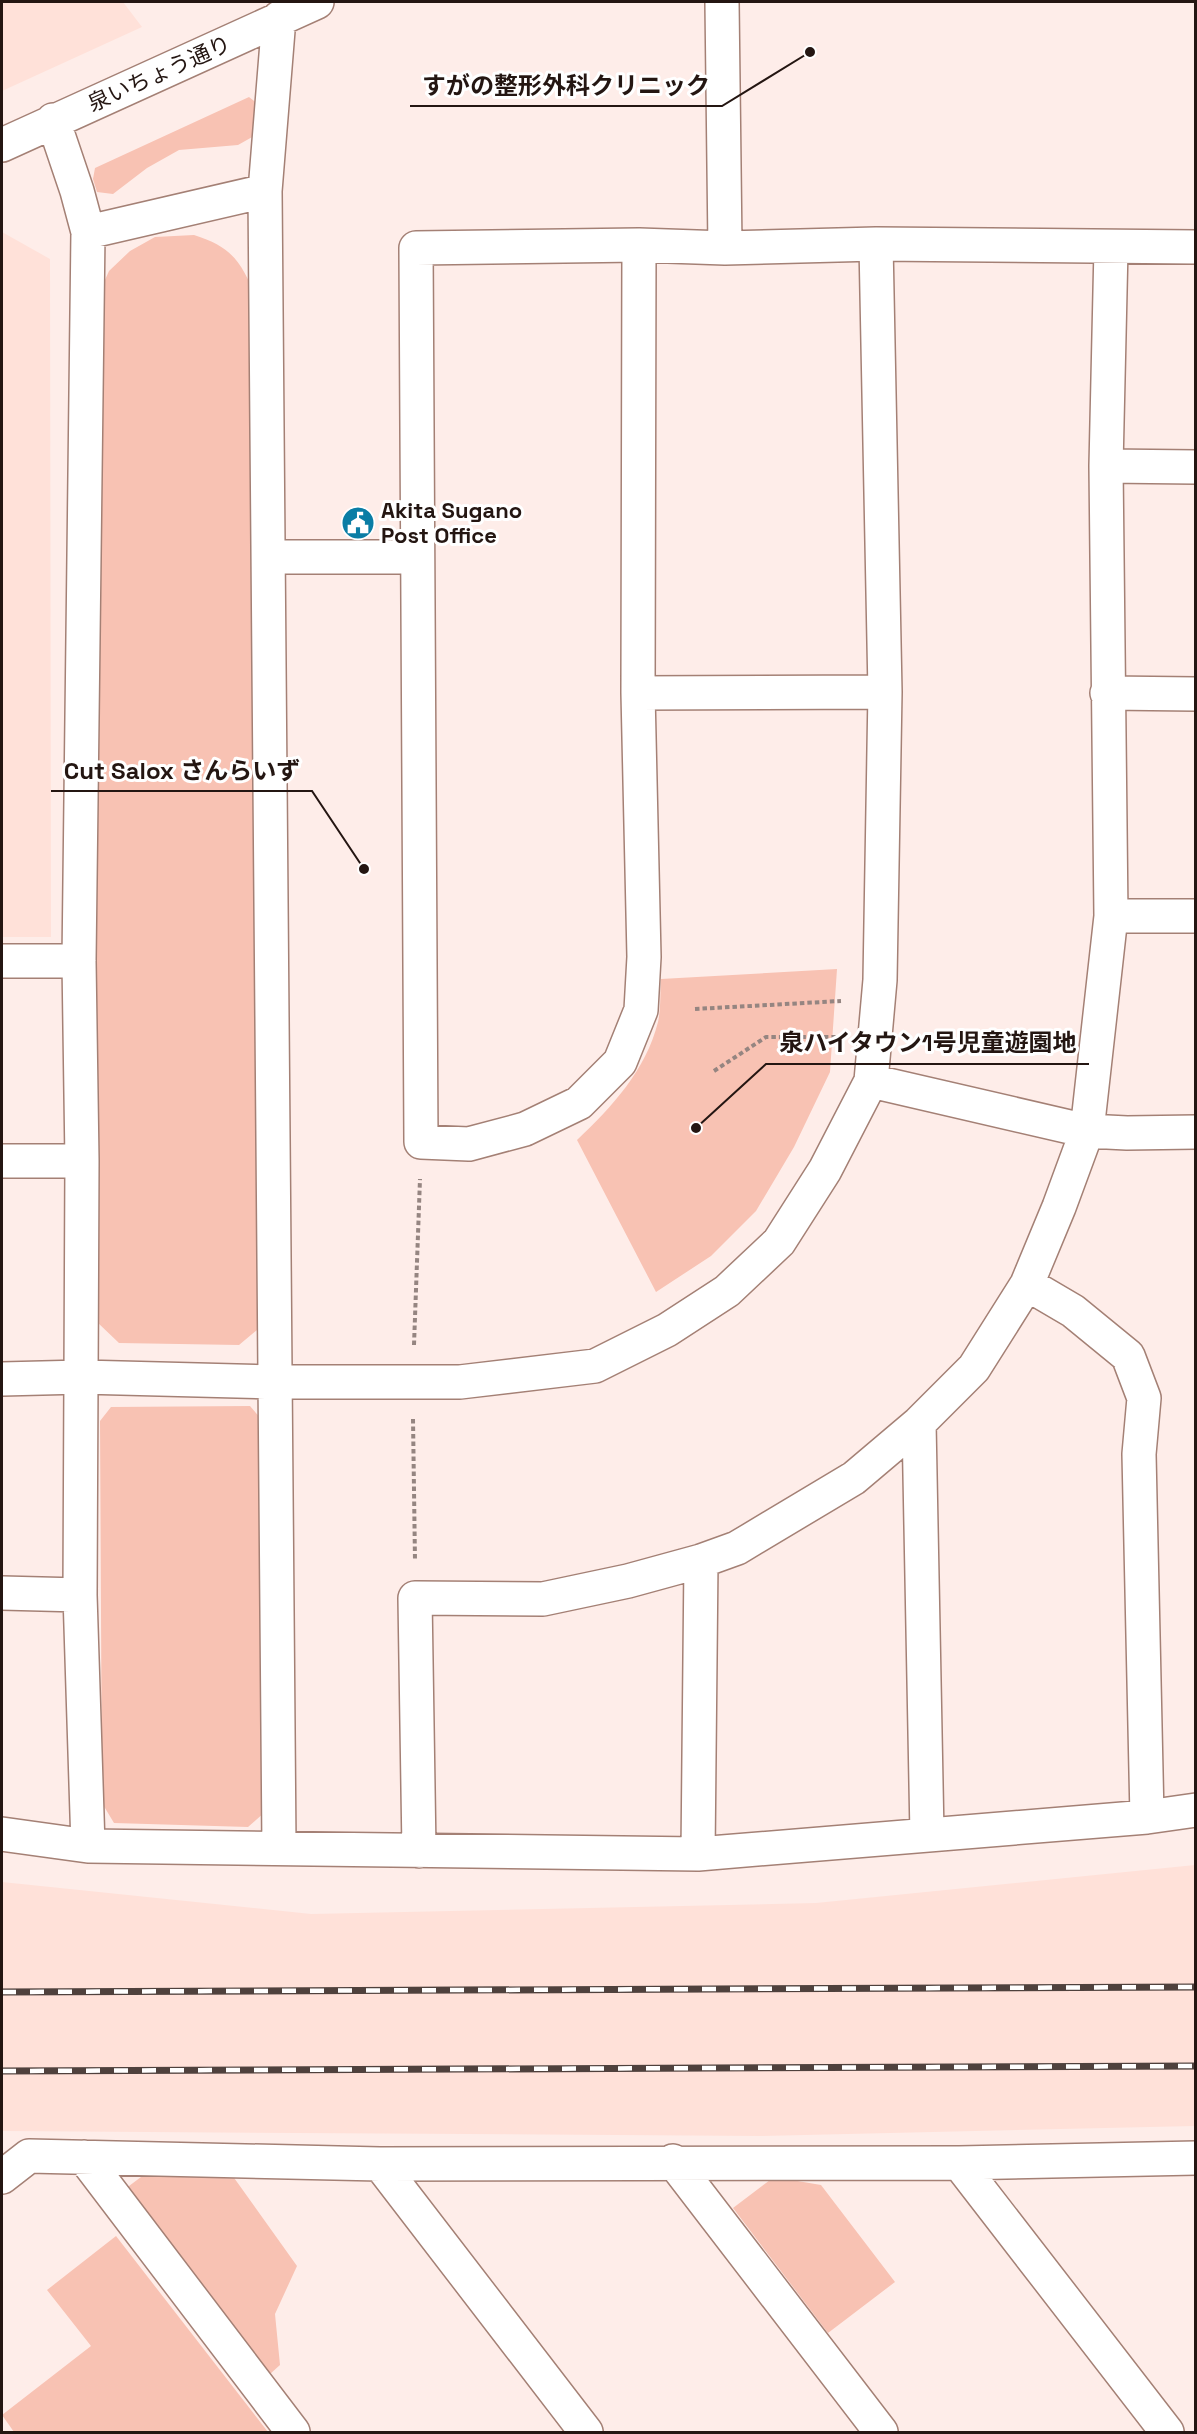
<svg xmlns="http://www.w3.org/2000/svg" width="1197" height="2434" viewBox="0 0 1197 2434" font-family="'Space Grotesk','Noto Sans JP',sans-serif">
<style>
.built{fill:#ffe1d9}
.green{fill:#f8c2b3}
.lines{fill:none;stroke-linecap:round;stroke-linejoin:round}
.minor-casing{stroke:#a48075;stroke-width:36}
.path{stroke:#958581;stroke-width:4;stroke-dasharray:4.5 3;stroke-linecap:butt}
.minor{stroke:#fff;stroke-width:33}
.rail-casing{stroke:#4f413d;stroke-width:7}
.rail{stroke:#fff;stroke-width:4.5;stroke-dasharray:14;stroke-linecap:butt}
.labels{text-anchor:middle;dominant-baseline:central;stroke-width:6;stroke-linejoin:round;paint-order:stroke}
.street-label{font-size:22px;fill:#241612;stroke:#fff}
.poi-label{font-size:22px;font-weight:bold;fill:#241612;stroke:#fff;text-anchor:start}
.leader{fill:none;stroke:#241612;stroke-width:2}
.callout-dot{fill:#241612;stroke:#fff;stroke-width:2}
.callout-label{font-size:24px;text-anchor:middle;font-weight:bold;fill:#241612;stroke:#fff;stroke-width:6;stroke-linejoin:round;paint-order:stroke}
</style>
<rect width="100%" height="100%" fill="#feede9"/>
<path class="built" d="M 2,2 L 123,2 L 142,27 L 2,91 Z
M 2,232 L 50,259 L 51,937 L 2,937 Z
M 1195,1865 L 1195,2126 L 760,2136 L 2,2131 L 2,1882 L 311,1914 L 816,1903 Z"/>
<path class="green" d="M 249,97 L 258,104 L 254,136 L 238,145 L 179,150 L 147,168 L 113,194 L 97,192 L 93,179 L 95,168 Z
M 194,235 C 236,248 243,266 259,305 L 263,1325 L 239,1345 L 119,1343 L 97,1322 L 96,300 L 109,271 L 130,251 L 155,237 Z
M 837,969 L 830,1072 L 794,1147 L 756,1211 L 711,1256 L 656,1292 L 577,1140 C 612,1107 646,1070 658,1022 C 661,1009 660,993 661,979 Z
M 250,1406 L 262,1420 L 265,1812 L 248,1827 L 114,1823 L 102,1803 L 100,1421 L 111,1407 Z
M 145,2174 L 232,2175 L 297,2266 L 275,2314 L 280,2365 L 270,2374 L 125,2189 Z
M 774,2177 L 821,2185 L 895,2282 L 828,2333 L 733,2208 Z
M 116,2236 L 268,2432 L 14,2432 L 2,2415 L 91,2346 L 47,2290 Z"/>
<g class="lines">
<g class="minor-casing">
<path id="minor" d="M 722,2 L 725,248
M 279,18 L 265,191 L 279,1847
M 53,120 L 77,191 L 88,232 L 79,961 L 82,1161 L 80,1595 L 88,1846
M 2,145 L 317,2
M 88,232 L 265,191
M 639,245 L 638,693 L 644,957 L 641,1010 L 620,1062 L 579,1103 L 525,1129 L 469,1144 L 421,1142 L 416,248 L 639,245 L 725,248 L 876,244 L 1196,247
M 1106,466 L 1196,467
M 269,557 L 417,557
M 638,693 L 885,692
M 1107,693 L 1196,694
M 1111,916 L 1196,916
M 2,961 L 79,961
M 871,1081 L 1087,1131 L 1127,1133 L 1196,1132
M 2,1161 L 82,1161
M 1027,1284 L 1073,1311 L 1128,1356 L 1144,1398 L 1139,1454 L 1147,1817
M 2,1379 L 82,1377 L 277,1382 L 460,1382 L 595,1366 L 667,1330 L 727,1291 L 779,1242 L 825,1170 L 871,1081 L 880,980 L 885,692 L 876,244
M 919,1423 L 927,1835
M 2,1593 L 80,1595
M 2,1834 L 88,1846 L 698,1854 L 1147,1817 L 1196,1810
M 419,1851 L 415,1598 L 543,1599 L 628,1581 L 701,1561 L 737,1548 L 854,1478 L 919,1423 L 974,1368 L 1027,1284 L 1059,1207 L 1087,1131 L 1111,916 L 1106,466 L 1111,248
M 698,1854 L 701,1561
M 84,2157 L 293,2432
M 673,2161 L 881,2432
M 959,2163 L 1167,2432
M 380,2164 L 586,2432
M 2,2177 L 29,2156 L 380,2164 L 959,2163 L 1196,2158"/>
</g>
<path class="path" d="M 695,1009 L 841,1001
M 714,1071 L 766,1037 L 838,1037
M 414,1345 L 420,1179
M 413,1419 L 415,1561"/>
<use href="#minor" class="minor"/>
<g class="rail-casing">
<path id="rail" d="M 2,1992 L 1196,1987
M 2,2071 L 1196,2066"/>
</g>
<use href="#rail" class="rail"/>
</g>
<defs>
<g id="civic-disc" transform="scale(1.725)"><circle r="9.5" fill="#0a7da5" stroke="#fff"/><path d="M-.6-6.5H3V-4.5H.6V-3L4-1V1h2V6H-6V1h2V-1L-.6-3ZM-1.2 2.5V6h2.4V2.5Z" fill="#fff"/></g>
</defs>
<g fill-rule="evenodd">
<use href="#civic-disc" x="358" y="523"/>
</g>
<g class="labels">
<g class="street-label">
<text transform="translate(159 73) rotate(-24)">泉いちょう通り</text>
</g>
<g class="poi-label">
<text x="381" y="510">Akita Sugano<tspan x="381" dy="25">Post Office</tspan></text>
</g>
</g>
<path class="leader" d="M810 52L722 106H410M364 869L312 791H51M696 1128L766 1064H1089"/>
<g class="callout-dot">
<circle cx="810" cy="52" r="6"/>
<circle cx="364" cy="869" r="6"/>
<circle cx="696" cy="1128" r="6"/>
</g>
<g class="callout-label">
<text x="566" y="94">すがの整形外科クリニック</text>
<text x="182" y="779">Cut Salox さんらいず</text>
<text x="928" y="1051">泉ハイタウン1号児童遊園地</text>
</g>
<rect width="1197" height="2434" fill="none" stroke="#241612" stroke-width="6"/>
</svg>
